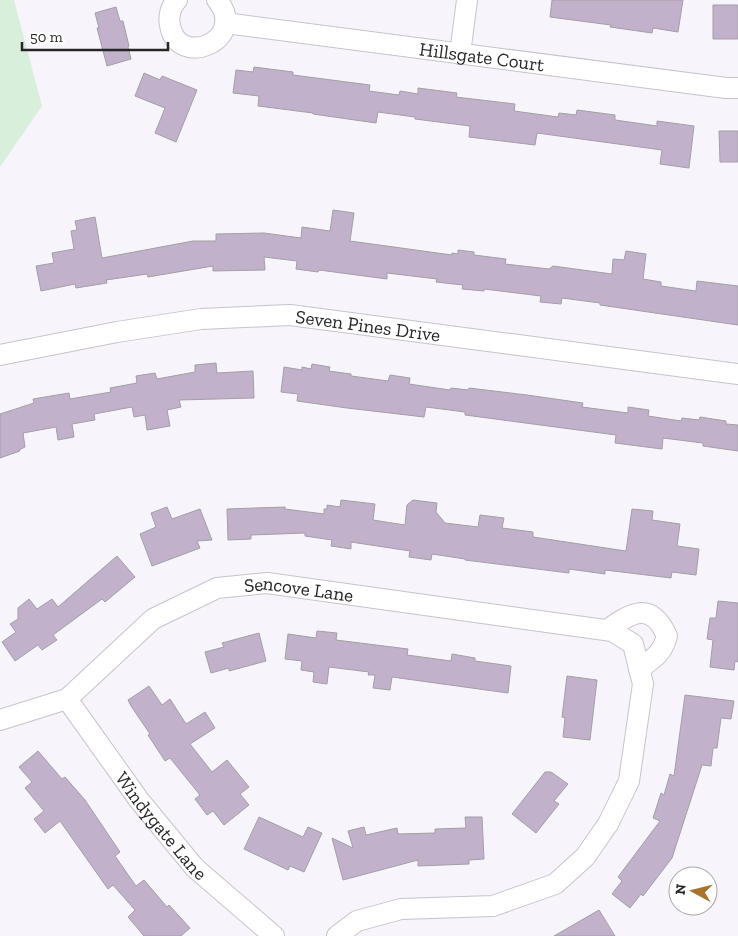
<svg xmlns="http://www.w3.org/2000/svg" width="738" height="936" viewBox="0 0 738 936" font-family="'Zilla Slab',serif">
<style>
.green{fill:#d8efdc}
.building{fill:#c1b1cb;stroke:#a39fa6}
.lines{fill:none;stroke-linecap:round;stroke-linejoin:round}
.minor-casing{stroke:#c7c3ca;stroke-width:22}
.minor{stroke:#fff;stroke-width:20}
.labels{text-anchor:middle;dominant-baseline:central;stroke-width:4;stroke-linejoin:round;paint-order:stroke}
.street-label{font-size:19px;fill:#272528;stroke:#fff}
</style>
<rect width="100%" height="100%" fill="#f8f4fb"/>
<path class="green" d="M 0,0 L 14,0 L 42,106 L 0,167 Z"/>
<path class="building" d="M 552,0 L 683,0 L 678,32 L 653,28 L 652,33 L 610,27 L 611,25 L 550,17 Z
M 713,5 L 738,5 L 738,39 L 713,39 Z
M 116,7 L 120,21 L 123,21 L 129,46 L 128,47 L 131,59 L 107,66 L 97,28 L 99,28 L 95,13 Z
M 254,67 L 293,72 L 293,75 L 370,85 L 369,91 L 399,95 L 400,91 L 418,94 L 418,88 L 457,93 L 456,97 L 515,104 L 514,111 L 558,117 L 559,113 L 576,115 L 577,110 L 615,115 L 615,120 L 657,126 L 657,121 L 694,126 L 689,168 L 660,164 L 662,150 L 537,133 L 535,145 L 469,137 L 470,126 L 415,119 L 415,117 L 378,112 L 376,123 L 313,114 L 313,113 L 258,106 L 259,96 L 233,93 L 236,70 L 253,72 Z
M 144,73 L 160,80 L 162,76 L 197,90 L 176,142 L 155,133 L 165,108 L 135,96 Z
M 719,131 L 738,131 L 738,162 L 720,162 Z
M 333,210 L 354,213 L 350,241 L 452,255 L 452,253 L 458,254 L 458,250 L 474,252 L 474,255 L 506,259 L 505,264 L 549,269 L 553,266 L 612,274 L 613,259 L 624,260 L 626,251 L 646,254 L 643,279 L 661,282 L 661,286 L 696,291 L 697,281 L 738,286 L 738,325 L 600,305 L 600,303 L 562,298 L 561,304 L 540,302 L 541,296 L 484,289 L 484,291 L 462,289 L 463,285 L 436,282 L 437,279 L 387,273 L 387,279 L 319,270 L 318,272 L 296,269 L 297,261 L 264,257 L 265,270 L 213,271 L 213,266 L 148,277 L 147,274 L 106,280 L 107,283 L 76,288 L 75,284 L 41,291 L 36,266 L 54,263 L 52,253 L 74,249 L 71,231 L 77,230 L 75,221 L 95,217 L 102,258 L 193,241 L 216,241 L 216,234 L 264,233 L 301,238 L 302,227 L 330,231 Z
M 216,363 L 217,373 L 253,371 L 254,398 L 179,400 L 181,407 L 167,410 L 170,426 L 147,430 L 145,415 L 134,417 L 132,407 L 94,414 L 95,420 L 72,424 L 74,437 L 58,440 L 56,427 L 23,433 L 25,447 L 19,450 L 20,451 L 0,458 L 0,414 L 34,403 L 33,399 L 69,393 L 70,399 L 111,392 L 110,388 L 137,383 L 136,376 L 155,373 L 157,379 L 195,372 L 195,365 Z
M 312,364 L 330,367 L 329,371 L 351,374 L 351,376 L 388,381 L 390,375 L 410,378 L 409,384 L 450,390 L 451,388 L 468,390 L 469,388 L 527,395 L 583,403 L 582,407 L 628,413 L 628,407 L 649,410 L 648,416 L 681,421 L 682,418 L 699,420 L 700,417 L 726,421 L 726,424 L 738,425 L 738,451 L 703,446 L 703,443 L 663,438 L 662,449 L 615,443 L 616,435 L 465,415 L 465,412 L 426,407 L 424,417 L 347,408 L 297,401 L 298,394 L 281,392 L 284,367 L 302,370 L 302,367 L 311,369 Z
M 341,500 L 375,504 L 373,520 L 405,525 L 407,505 L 413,500 L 437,503 L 436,512 L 445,523 L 478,527 L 480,515 L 504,518 L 502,528 L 533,532 L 533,537 L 626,551 L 632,509 L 653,511 L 652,520 L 680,524 L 677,546 L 699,549 L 696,575 L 672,572 L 671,578 L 605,570 L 605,574 L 569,569 L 569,573 L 465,560 L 465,559 L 432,554 L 431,560 L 409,557 L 410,551 L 351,542 L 351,549 L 331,546 L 332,540 L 305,536 L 305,533 L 251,535 L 251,539 L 228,540 L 227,509 L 285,507 L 285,509 L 324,514 L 324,509 L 327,509 L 327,505 L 340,507 Z
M 167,507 L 172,519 L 200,509 L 212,540 L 197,541 L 200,548 L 152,566 L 140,534 L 156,527 L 151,513 Z
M 117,556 L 135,577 L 105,602 L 102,599 L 53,635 L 57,640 L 42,650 L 38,645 L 15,661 L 2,642 L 16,632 L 10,624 L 18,619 L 18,608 L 29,599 L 37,609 L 52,599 L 58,607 Z
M 718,601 L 738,603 L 738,662 L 735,661 L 734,670 L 710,667 L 713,640 L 707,639 L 710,618 L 716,618 Z
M 317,631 L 337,633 L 336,640 L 408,649 L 407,655 L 451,661 L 452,654 L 475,658 L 475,661 L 511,666 L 508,693 L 392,677 L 390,690 L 373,688 L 375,675 L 368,675 L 369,672 L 329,667 L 327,684 L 313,682 L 314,672 L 301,670 L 302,661 L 285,659 L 288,634 L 316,638 Z
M 259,633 L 266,661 L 229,671 L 229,668 L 211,673 L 205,652 L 224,647 L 222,643 Z
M 567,676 L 597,680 L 590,740 L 563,737 L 565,718 L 562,717 Z
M 149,686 L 162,705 L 170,699 L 186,724 L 205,712 L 215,728 L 190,744 L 212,772 L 227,760 L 249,787 L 240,794 L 249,805 L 224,825 L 213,811 L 207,815 L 195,799 L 200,795 L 170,758 L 165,761 L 148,735 L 150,734 L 131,706 L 128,700 Z
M 685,695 L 734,701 L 731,719 L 721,718 L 717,748 L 713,748 L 711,766 L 702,765 L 672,858 L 643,896 L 641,894 L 630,908 L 612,894 L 622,881 L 618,877 L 660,821 L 653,818 L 661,793 L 664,795 L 670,774 L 674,776 Z
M 38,751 L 62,779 L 65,777 L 85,800 L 120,852 L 115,856 L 136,886 L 144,880 L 167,907 L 169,905 L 190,928 L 181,936 L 144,936 L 128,917 L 135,910 L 113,885 L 108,889 L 60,821 L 45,833 L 34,819 L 44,811 L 25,788 L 32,782 L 19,767 Z
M 545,772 L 551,772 L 568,784 L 554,801 L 559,804 L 536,833 L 512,814 Z
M 259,817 L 303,837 L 308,827 L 322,833 L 304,872 L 290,866 L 288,870 L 244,849 Z
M 465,817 L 482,817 L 484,859 L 469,860 L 469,864 L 418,866 L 418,860 L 343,880 L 332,838 L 353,848 L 348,831 L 364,827 L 366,835 L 397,828 L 398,834 L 435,833 L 435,829 L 466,828 Z
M 599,910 L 615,936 L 554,936 Z"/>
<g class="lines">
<g class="minor-casing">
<g id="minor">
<path d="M 177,0 C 171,6 168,16 170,25 C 177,70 250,40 217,0"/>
<path id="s1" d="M 225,23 L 726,88 L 738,88"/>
<path d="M 460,54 L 467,0"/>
<path id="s2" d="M 0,355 L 117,332 L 201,319 L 290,315 L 738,374"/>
<path d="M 607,630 C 632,612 651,601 667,636 C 662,654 654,658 639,669"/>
<path id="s3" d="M 67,699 L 139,800 L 195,868 L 274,936"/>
<path id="s4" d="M 0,720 L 67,699 L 153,619 L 217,588 L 267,583 L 612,631 L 633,644 L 643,684 L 629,781 L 608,824 L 585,857 L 555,884 L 493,906 L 401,909 L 357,921 L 337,936"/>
</g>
</g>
<use href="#minor" class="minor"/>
</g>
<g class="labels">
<g class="street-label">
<text stroke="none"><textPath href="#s1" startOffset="259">Hillsgate Court</textPath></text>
<text stroke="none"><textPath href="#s2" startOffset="372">Seven Pines Drive</textPath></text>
<text stroke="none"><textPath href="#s4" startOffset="341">Sencove Lane</textPath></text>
<text stroke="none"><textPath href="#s3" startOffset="158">Windygate Lane</textPath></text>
</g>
</g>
<g transform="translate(693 891) rotate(277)"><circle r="24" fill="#ffffff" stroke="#a9a8a9"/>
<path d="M0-4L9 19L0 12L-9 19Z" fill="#a9722e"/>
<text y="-8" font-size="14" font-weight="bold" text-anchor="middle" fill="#272528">N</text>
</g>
<path d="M22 42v8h146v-8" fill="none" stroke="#272528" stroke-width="2.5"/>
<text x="30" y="42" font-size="15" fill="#272528" stroke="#ffffff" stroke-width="4" paint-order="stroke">50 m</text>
</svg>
